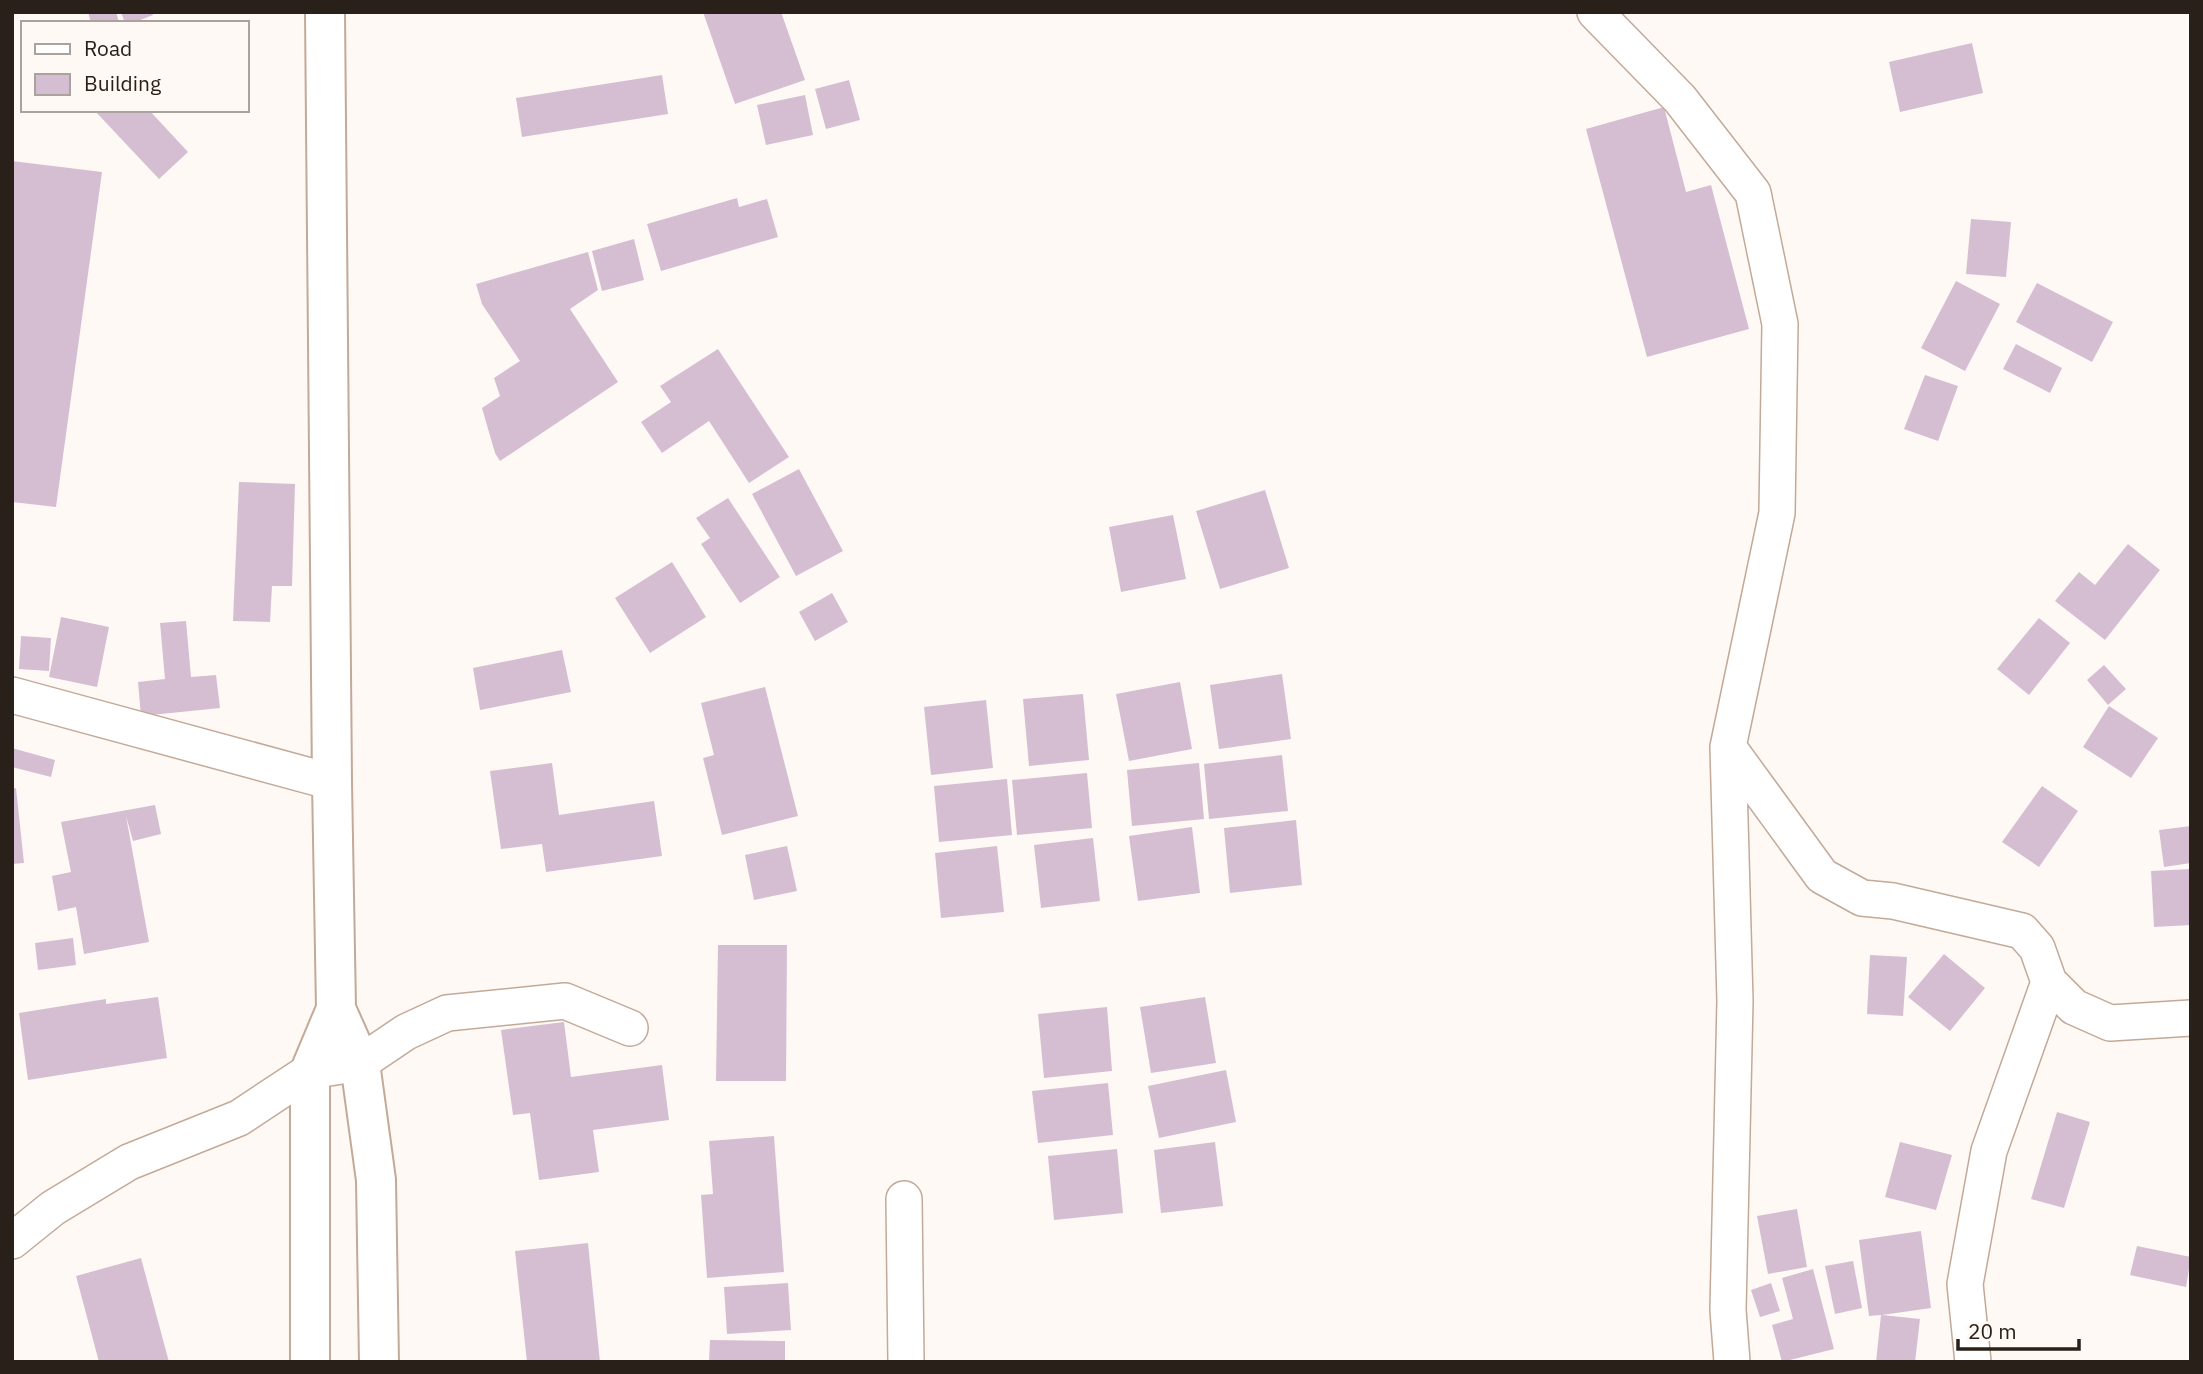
<svg xmlns="http://www.w3.org/2000/svg" width="2203" height="1374" viewBox="0 0 2203 1374" font-family="'IBM Plex Sans',sans-serif">
<style>
.building{fill:#d6bed2}
.lines{fill:none;stroke-linecap:round;stroke-linejoin:round}
.minor-casing{stroke:#c3a998;stroke-width:38}
.trunk-casing{stroke:#c3a998;stroke-width:42}
.minor{stroke:#fff;stroke-width:35}
.trunk{stroke:#fff;stroke-width:38}
</style>
<rect width="100%" height="100%" fill="#fef9f5"/>
<path class="building" d="M 88,12 L 116,12 L 119,22 L 91,23 Z
M 121,12 L 152,12 L 153,15 L 133,23 L 125,23 Z
M 703,12 L 781,12 L 805,80 L 735,104 Z
M 1972,43 L 1983,93 L 1900,112 L 1889,62 Z
M 662,75 L 668,114 L 522,137 L 516,98 Z
M 849,80 L 860,120 L 826,129 L 815,89 Z
M 805,95 L 813,135 L 766,145 L 757,105 Z
M 1664,107 L 1686,192 L 1711,185 L 1749,329 L 1647,357 L 1586,129 Z
M 94,110 L 149,110 L 188,152 L 159,179 Z
M 12,161 L 102,172 L 56,507 L 12,502 Z
M 737,198 L 739,207 L 767,199 L 778,237 L 661,271 L 647,224 Z
M 1971,219 L 2011,222 L 2006,277 L 1966,274 Z
M 634,239 L 644,280 L 602,291 L 592,251 Z
M 588,252 L 598,290 L 570,309 L 618,382 L 500,461 L 495,453 L 482,408 L 500,396 L 494,378 L 520,361 L 482,304 L 476,284 Z
M 1956,281 L 2000,304 L 1965,371 L 1921,348 Z
M 2037,283 L 2113,322 L 2092,362 L 2016,322 Z
M 2016,344 L 2062,368 L 2050,393 L 2003,369 Z
M 718,349 L 789,457 L 749,483 L 709,421 L 662,453 L 641,422 L 671,402 L 660,386 Z
M 1925,375 L 1958,386 L 1938,441 L 1904,429 Z
M 799,469 L 843,551 L 796,576 L 752,494 Z
M 239,482 L 295,484 L 292,586 L 272,586 L 270,622 L 233,621 Z
M 1265,490 L 1289,568 L 1220,589 L 1196,511 Z
M 728,498 L 780,577 L 740,603 L 701,544 L 710,538 L 696,518 Z
M 1173,515 L 1186,579 L 1121,592 L 1109,527 Z
M 2128,544 L 2160,570 L 2105,640 L 2055,601 L 2079,572 L 2095,585 Z
M 672,562 L 706,617 L 650,653 L 615,598 Z
M 832,593 L 848,622 L 815,641 L 799,612 Z
M 61,617 L 109,627 L 97,687 L 49,677 Z
M 2039,618 L 2070,643 L 2029,695 L 1997,669 Z
M 186,621 L 191,677 L 216,675 L 220,708 L 141,716 L 138,682 L 165,679 L 160,623 Z
M 21,636 L 51,638 L 49,671 L 19,669 Z
M 562,650 L 571,692 L 480,710 L 473,668 Z
M 2104,665 L 2126,689 L 2108,705 L 2087,680 Z
M 1282,674 L 1291,739 L 1219,749 L 1210,685 Z
M 1180,682 L 1192,749 L 1129,761 L 1116,694 Z
M 765,687 L 798,816 L 722,835 L 703,758 L 714,755 L 701,703 Z
M 1083,694 L 1089,760 L 1029,766 L 1023,699 Z
M 986,700 L 993,768 L 931,775 L 924,707 Z
M 2109,706 L 2158,738 L 2131,778 L 2083,747 Z
M 12,748 L 55,760 L 51,777 L 12,767 Z
M 1282,755 L 1288,811 L 1209,819 L 1204,764 Z
M 552,763 L 559,815 L 654,801 L 662,856 L 546,872 L 542,844 L 501,849 L 490,771 Z
M 1199,763 L 1204,819 L 1132,826 L 1127,770 Z
M 1087,773 L 1092,828 L 1017,835 L 1012,780 Z
M 1007,779 L 1012,835 L 939,842 L 934,786 Z
M 2042,786 L 2078,811 L 2039,867 L 2002,842 Z
M 16,788 L 24,863 L 12,864 L 12,789 Z
M 155,805 L 161,834 L 133,841 L 126,816 L 149,942 L 84,954 L 76,907 L 58,911 L 52,876 L 71,872 L 61,822 Z
M 1296,820 L 1302,885 L 1230,893 L 1224,828 Z
M 2191,826 L 2191,863 L 2164,867 L 2159,830 Z
M 1192,827 L 1200,893 L 1138,901 L 1129,836 Z
M 1093,838 L 1100,901 L 1041,908 L 1034,845 Z
M 787,846 L 797,891 L 754,900 L 745,855 Z
M 997,846 L 1004,912 L 941,918 L 935,853 Z
M 2191,869 L 2191,925 L 2154,927 L 2151,871 Z
M 73,938 L 76,965 L 38,970 L 35,943 Z
M 718,945 L 787,945 L 786,1081 L 716,1081 Z
M 1944,954 L 1985,988 L 1950,1031 L 1908,997 Z
M 1870,955 L 1907,957 L 1903,1016 L 1867,1014 Z
M 158,997 L 167,1058 L 28,1080 L 19,1013 L 106,999 L 106,1004 Z
M 1205,997 L 1216,1063 L 1151,1073 L 1140,1007 Z
M 1107,1007 L 1112,1071 L 1044,1078 L 1038,1014 Z
M 564,1022 L 571,1077 L 662,1065 L 669,1120 L 593,1130 L 599,1172 L 539,1180 L 530,1113 L 513,1115 L 501,1030 Z
M 1226,1070 L 1236,1122 L 1159,1138 L 1148,1086 Z
M 1108,1083 L 1113,1135 L 1038,1143 L 1032,1091 Z
M 2057,1112 L 2090,1122 L 2064,1208 L 2031,1199 Z
M 774,1136 L 784,1272 L 707,1278 L 701,1195 L 713,1194 L 709,1141 Z
M 1215,1142 L 1223,1206 L 1161,1213 L 1154,1150 Z
M 1900,1142 L 1952,1155 L 1936,1210 L 1885,1197 Z
M 1117,1149 L 1123,1213 L 1054,1220 L 1048,1156 Z
M 1797,1209 L 1807,1267 L 1768,1274 L 1757,1216 Z
M 1921,1231 L 1931,1308 L 1882,1315 L 1920,1319 L 1915,1362 L 1876,1362 L 1881,1315 L 1869,1316 L 1859,1240 Z
M 588,1243 L 600,1362 L 527,1362 L 515,1251 Z
M 2137,1246 L 2191,1257 L 2186,1287 L 2130,1275 Z
M 141,1258 L 169,1362 L 99,1362 L 76,1276 Z
M 1853,1261 L 1862,1308 L 1835,1314 L 1825,1266 Z
M 1813,1269 L 1834,1349 L 1782,1362 L 1772,1325 L 1793,1319 L 1782,1278 Z
M 788,1283 L 791,1330 L 727,1334 L 724,1287 Z
M 1771,1283 L 1780,1311 L 1760,1317 L 1751,1290 Z
M 710,1340 L 785,1341 L 785,1362 L 709,1362 Z"/>
<g class="lines">
<g class="minor-casing">
<path id="minor" d="M 1595,12 L 1680,99 L 1753,193 L 1780,324 L 1777,513 L 1728,747 L 1735,1001 L 1728,1310 L 1732,1362
M 12,695 L 332,782
M 1728,747 L 1822,876 L 1862,898 L 1893,901 L 2022,931 L 2037,948 L 2049,982 L 2074,1007 L 2110,1023 L 2191,1018
M 904,1199 L 906,1362
M 12,1241 L 53,1208 L 129,1162 L 239,1118 L 310,1071 L 360,1063 L 406,1032 L 447,1013 L 565,1001 L 630,1028
M 1973,1362 L 1965,1284 L 1989,1151 L 2049,982"/>
</g>
<g class="trunk-casing">
<path id="trunk" d="M 325,12 L 332,782 L 336,1009 L 360,1063 L 376,1180 L 379,1362
M 310,1362 L 310,1071 L 336,1009"/>
</g>
<use href="#minor" class="minor"/>
<use href="#trunk" class="trunk"/>
</g>
<rect width="2203" height="1374" fill="none" stroke="#292019" stroke-width="28"/>
<rect x="21" y="21" width="228" height="91" fill="#fef9f5" stroke="#a9a29d" stroke-width="2"/>
<rect x="35" y="44" width="35" height="10" fill="#ffffff" stroke="#a9a29d" stroke-width="2"/>
<text x="84" y="56" font-size="21" fill="#292019">Road</text>
<rect x="35" y="74" width="35" height="21" fill="#d6bed2" stroke="#a9a29d" stroke-width="2"/>
<text x="84" y="91" font-size="21" fill="#292019">Building</text>
<path d="M1958 1339v10h121v-10" fill="none" stroke="#292019" stroke-width="3.5"/>
<text x="1968" y="1339" font-size="21" fill="#292019" stroke="#fef9f5" stroke-width="5" paint-order="stroke">20 m</text>
</svg>
